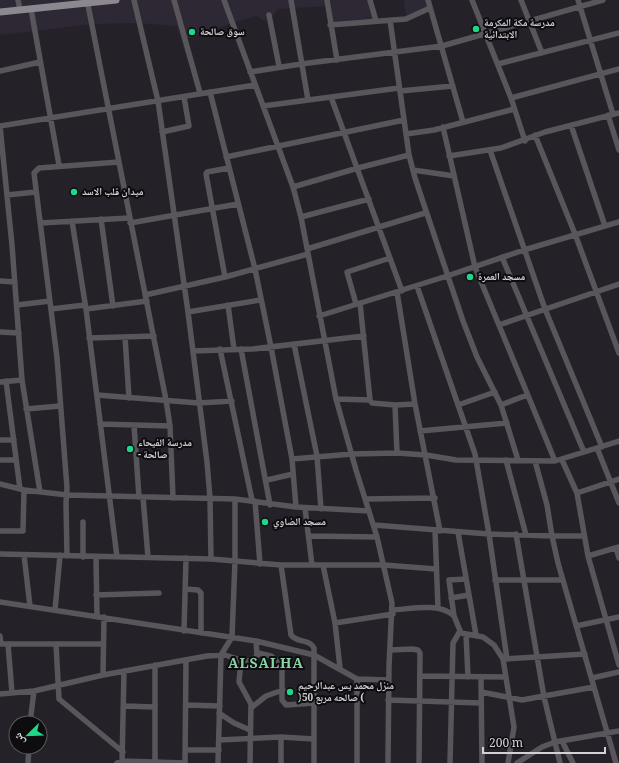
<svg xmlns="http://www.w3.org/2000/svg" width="619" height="763" viewBox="0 0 619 763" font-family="Georgia,'Noto Naskh Arabic',serif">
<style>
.built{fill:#2e2835}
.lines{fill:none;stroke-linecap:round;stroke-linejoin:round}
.minor{stroke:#58565a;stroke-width:5.5}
.major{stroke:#8c8890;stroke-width:7}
.poi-dot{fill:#1ed888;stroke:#0d0c0f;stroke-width:1.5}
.labels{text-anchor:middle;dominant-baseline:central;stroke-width:4;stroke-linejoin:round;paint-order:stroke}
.poi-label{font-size:10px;font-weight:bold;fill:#d3d1d6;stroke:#0d0c0f;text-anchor:start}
.district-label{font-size:14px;font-weight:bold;letter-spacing:1px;fill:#88d4a7;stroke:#0d0c0f}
</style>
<rect width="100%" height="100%" fill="#252129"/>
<path class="built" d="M 0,0 L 370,0 L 376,21 L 330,25 L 327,6 L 278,9 L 273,16 L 265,21 L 256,16 L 232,23 L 187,39 L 193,62 L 188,63 L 177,26 L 137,23 L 92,24 L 0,35 Z
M 404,0 L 428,0 L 430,8 L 406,19 Z"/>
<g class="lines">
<path class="minor" d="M 18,0 L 20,10
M 87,0 L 166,400 L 170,426 L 173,498
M 134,0 L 158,101 L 188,312 L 207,462 L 210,498 L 211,559
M 174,0 L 200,93
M 224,0 L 293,187 L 301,217 L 336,399 L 356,470 L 377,537 L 392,603 L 389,666 L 388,763
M 291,0 L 308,100
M 327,0 L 337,60
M 370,0 L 376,21
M 428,0 L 463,122
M 472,0 L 511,98 L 525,141
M 521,0 L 542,53
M 578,0 L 613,114
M 31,9 L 59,165
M 269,15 L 279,66
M 390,20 L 409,155 L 415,178 L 463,321 L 477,357 L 501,405 L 518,460
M 330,25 L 406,19 L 430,8
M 498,64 L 619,33
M 0,71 L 40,62
M 250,72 L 301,64 L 442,46 L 603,0
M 400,91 L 453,86
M 210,92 L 255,269 L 271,347 L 292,459 L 296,507
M 331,97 L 402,291
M 511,98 L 619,69
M 263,106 L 399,88
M 608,115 L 619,150
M 571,125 L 605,226
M 0,126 L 12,245 L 22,380 L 40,492
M 0,126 L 255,85
M 443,127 L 475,267 L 555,461
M 162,132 L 189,126 L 184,97
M 406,134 L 434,130 L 514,109
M 535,135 L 575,234 L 619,353
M 490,150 L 545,309 L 602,447
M 449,156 L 501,148 L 545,132 L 619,113
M 226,157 L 404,120
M 413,170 L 454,176
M 293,187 L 358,168 L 409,155
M 7,195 L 36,192
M 301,217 L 369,199
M 101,219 L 113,306
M 72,221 L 86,309 L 117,557
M 41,223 L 129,218
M 130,223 L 238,204
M 307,249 L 425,213
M 502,257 L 584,452
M 225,277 L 206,174 L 207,172 L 229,168
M 0,281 L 15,282
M 417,286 L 475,454 L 489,534 L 507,659
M 397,292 L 415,404 L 440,531
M 145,295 L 225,277 L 308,254
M 360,303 L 370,400
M 356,304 L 347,272 L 390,258
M 17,305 L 50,301
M 228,305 L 234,349
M 51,309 L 85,305
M 86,309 L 147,301
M 188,312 L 260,300
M 319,316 L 447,276 L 524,250 L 619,222
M 499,325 L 619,284
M 0,332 L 19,333
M 125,337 L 129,398
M 89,338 L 154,336
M 294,344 L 317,456 L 321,509
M 220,349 L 252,500
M 241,349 L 270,505
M 193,351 L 253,349 L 364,336
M 6,381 L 20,489
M 0,382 L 22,380
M 97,395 L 199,403 L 232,401
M 336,399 L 370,400 L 372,403 L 395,405 L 415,404
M 395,405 L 397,453
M 458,405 L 495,392
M 501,405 L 527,395
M 26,409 L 60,406
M 100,424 L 170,426
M 134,425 L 139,497
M 420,431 L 507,423
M 0,440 L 14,440
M 597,448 L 619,503
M 292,459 L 352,454 L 397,453 L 426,455 L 456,460 L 555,461 L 619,441
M 0,460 L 16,460
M 506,460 L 526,535
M 562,460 L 577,493 L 588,556 L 619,665
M 535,461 L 547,505 L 552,536 L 584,536
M 267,480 L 293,474
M 0,484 L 24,490 L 67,495 L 235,499 L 296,507 L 369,511
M 577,493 L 619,479
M 143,497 L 148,557
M 365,499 L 435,498
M 255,501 L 260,564
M 305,508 L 312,565
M 83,522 L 83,557
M 374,525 L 489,534 L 552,536 L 558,563 L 616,763
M 435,530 L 438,608
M 0,531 L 23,531 L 24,490
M 458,532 L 476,635
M 516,534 L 544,697 L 560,763
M 309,536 L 377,537
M 616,548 L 619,558
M 0,554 L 211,559 L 281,565 L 384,565 L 436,569
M 24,555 L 30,606
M 67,556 L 66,503 L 67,488 L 57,358 L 34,173 L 39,168 L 119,162
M 588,556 L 619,547
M 96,557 L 97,616
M 281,565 L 291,635 C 297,643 310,639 314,648 L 314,763
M 323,565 L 335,623 L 340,668
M 466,579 L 449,580 L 454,616 L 461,633 L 483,637 L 494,645 L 503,659 L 514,727 L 508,763
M 495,580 L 562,580
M 185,589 L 198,590 L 201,593 L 201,633
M 96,595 L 159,593
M 451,598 L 469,595
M 0,602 L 256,641 L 314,655 L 357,679 L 388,680
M 55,610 L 60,555
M 392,610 C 411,609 439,602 454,616
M 335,623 L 393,614
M 576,626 L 619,617
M 184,631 L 186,558
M 466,634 L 468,677
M 0,636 L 1,644
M 0,644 L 103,644
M 8,644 L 12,693
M 56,644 L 59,699 L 123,752
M 390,650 L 412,649 L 418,650 L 420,653 L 419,763
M 258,653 L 271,656 L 282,665 L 282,700 L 286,705 L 314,703
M 505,659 L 585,654
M 241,660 L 239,682 L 251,704 L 250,763
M 103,675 L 104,617
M 420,676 L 506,677
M 481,677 L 482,763
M 592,678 L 619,672
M 481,692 L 522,700 L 594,687
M 0,694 L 34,691 L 103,675 L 207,656 L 225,655 L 241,660 L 251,661 L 257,656 L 256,641
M 388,700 L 481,703
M 186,705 L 220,706
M 124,706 L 155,707
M 251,708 L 266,696 L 283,690
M 219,713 L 234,723 L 250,730
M 30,723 L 34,691
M 219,740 L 281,737 L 314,739
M 562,741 L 573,763
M 185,750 L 219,750
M 155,762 L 155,665
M 28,763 L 29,747
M 117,763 L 122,761 L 185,763
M 122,763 L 124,671
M 185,763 L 186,660
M 218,763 L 221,655 L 232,637 L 235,561 L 235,499
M 281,763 L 281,737
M 357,763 L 357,679
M 450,763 L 453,643 L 460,631
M 517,763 L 542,747 L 555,742 L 619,731"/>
<path class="major" d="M 0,12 L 116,0"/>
</g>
<g class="poi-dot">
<circle cx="476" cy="29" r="4"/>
<circle cx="192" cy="32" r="4"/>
<circle cx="74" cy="192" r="4"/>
<circle cx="470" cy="277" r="4"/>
<circle cx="130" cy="449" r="4"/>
<circle cx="265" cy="522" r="4"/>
<circle cx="290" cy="692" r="4"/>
</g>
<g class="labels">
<g class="poi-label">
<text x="484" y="23">مدرسة مكة المكرمة<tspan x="484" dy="12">الابتدائية</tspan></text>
<text x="200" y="32">سوق صالحة</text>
<text x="82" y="192">ميدان قلب الاسد</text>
<text x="478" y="277">مسجد العمرة</text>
<text x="138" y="443">مدرسة الفيحاء<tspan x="138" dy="12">- صالحة</tspan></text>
<text x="273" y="522">مسجد الضاوي</text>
<text x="298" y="686">منزل محمد يس عبدالرحيم<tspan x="298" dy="12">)صالحه مربع 50 (</tspan></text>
</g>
<g class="district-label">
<text x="266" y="665">ALSALHA</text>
</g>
</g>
<g transform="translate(28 735) rotate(247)"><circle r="19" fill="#0d0c0f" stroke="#5c5b5f"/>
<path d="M0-3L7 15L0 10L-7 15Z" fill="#1ed888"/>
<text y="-6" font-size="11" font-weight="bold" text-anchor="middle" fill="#d3d1d6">ش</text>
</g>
<path d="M483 747v6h122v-6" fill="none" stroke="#d3d1d6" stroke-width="2"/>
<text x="489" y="747" font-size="12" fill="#d3d1d6" stroke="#0d0c0f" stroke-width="3" paint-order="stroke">200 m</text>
</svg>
